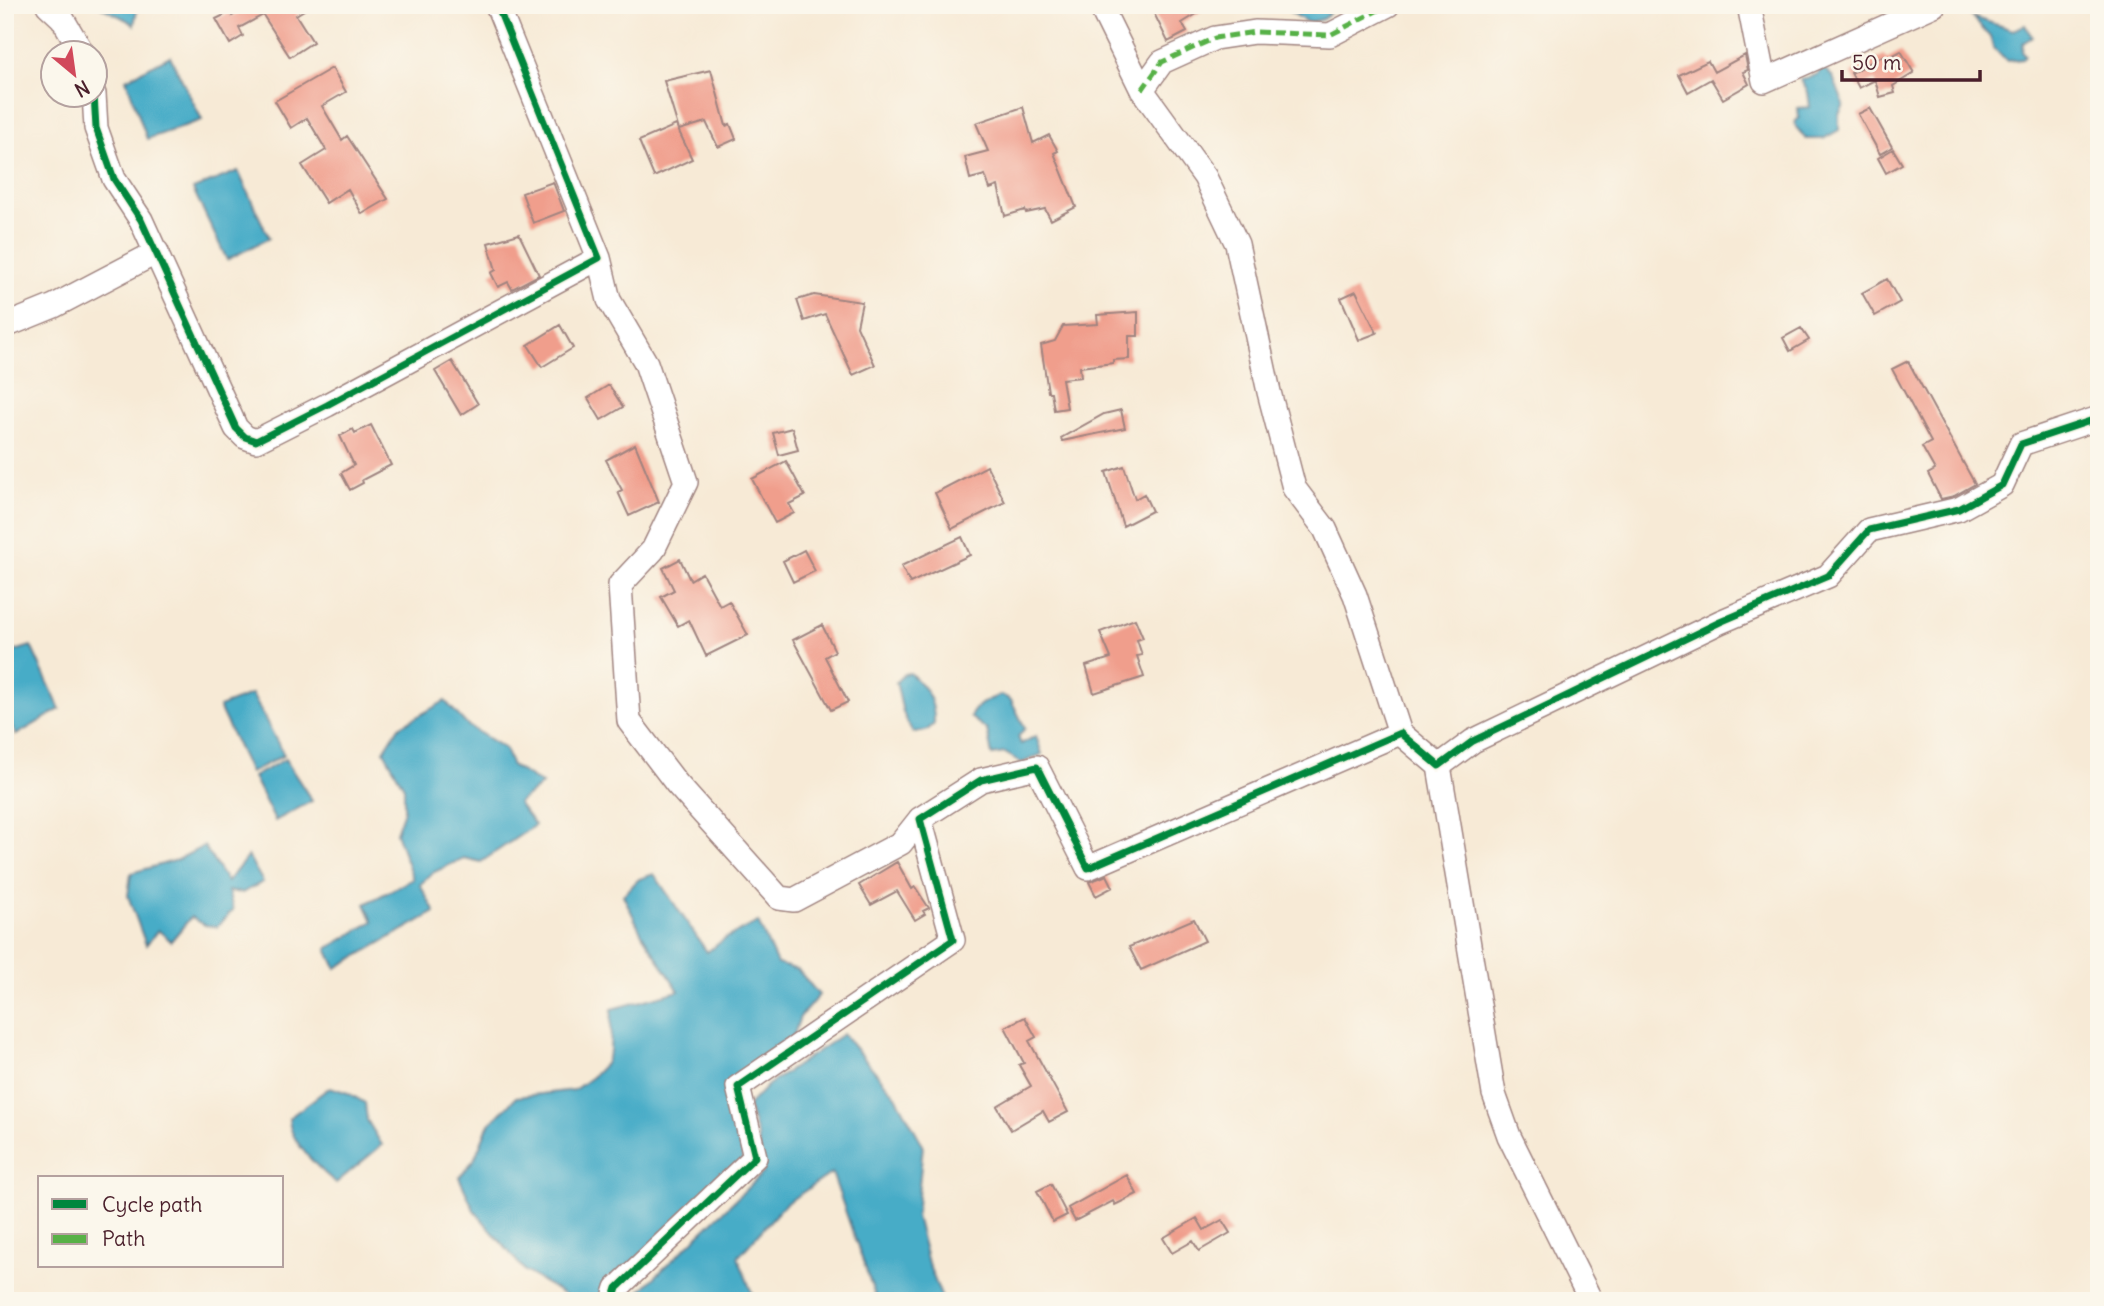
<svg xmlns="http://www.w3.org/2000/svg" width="2104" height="1306" viewBox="0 0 2104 1306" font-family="Delius,sans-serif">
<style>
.water{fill:#47acc7;stroke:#486679;stroke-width:2}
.building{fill:#f09e8c}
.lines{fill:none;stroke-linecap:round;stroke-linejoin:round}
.minor-casing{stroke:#a08480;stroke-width:26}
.minor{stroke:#fff;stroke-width:23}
.quiet{stroke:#57b146;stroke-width:5;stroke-dasharray:10 5;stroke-linecap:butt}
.cycleway-casing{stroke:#fbf7ec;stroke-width:11}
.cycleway{stroke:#00873e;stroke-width:7}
</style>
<rect width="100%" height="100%" fill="#fbf7ec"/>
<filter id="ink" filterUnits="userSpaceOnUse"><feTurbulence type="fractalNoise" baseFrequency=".0143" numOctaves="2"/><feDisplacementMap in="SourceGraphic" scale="14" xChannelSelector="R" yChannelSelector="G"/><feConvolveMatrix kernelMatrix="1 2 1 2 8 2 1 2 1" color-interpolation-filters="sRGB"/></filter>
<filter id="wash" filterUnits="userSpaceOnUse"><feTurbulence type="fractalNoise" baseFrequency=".00686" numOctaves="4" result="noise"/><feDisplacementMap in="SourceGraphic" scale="28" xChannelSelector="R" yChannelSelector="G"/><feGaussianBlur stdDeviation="1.57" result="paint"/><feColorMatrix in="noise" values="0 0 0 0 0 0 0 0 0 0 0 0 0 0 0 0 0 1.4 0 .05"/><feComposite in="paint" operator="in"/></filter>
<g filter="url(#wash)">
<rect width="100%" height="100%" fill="#f7ead6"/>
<path class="water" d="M 99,5 L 138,5 L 134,25 C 124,16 110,14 99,5 Z
M 1288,5 L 1322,5 L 1322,9 L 1330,12 L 1323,19 L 1308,23 L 1291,12 Z
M 1972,17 L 2013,30 L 2025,25 L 2032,37 L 2023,43 L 2022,51 L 2025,56 L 2022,59 L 2006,61 L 1993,47 L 1990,37 Z
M 170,56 L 202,120 L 147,139 L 126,79 Z
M 1821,66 L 1833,77 L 1844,105 L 1839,114 L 1839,130 L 1823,139 L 1806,139 L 1796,127 L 1795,122 L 1799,118 L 1798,108 L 1810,107 L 1808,92 L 1800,79 L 1809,78 L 1818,74 Z
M 238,171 L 269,238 L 227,260 L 193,189 Z
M 31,646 L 60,709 L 16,735 L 5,711 L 5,654 Z
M 910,673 C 927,689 935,701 934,724 L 926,731 L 913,732 C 901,716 901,700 896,682 L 904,674 Z
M 252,694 L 284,755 L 250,773 L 219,707 Z
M 1002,695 L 1011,700 L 1025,728 L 1018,737 L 1021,744 L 1036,736 L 1042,754 L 1022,763 L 1005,753 L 992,755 L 987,730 L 970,717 C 976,704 989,699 1002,695 Z
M 445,701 L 467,725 L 505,749 L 512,766 L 542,784 L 518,803 L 535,825 L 481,862 L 464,858 L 432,873 L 420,885 L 435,912 L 336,968 L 327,949 L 373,921 L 365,904 L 413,879 L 396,833 L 404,810 L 404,787 L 384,751 L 399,727 Z
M 285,759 L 312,801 L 275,821 L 253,777 Z
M 204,846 L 227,882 L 248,856 L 263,882 L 242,893 L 228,891 L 233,910 L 217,927 L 205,925 L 191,917 L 171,941 L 158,930 L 146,945 L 128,896 L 131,873 L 177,860 Z
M 654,874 L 707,952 L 726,938 L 758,922 L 777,964 L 798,970 L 819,995 L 800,1017 L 788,1051 L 733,1093 L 742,1141 L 743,1168 L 607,1301 L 575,1301 L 525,1271 L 474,1210 L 459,1177 L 474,1160 L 488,1126 L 516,1097 L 574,1090 L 592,1077 L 605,1064 L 610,1051 L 612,1009 L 679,991 L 642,934 L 623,895 L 639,879 Z
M 843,1034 L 896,1096 L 923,1145 L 916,1216 L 928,1263 L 943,1301 L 877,1301 L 832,1173 L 785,1204 L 738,1257 L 755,1301 L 630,1301 L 764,1172 L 757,1135 L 748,1106 L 768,1085 Z
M 330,1087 L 348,1093 L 365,1103 L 367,1120 L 382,1145 L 336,1183 C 318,1168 289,1142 289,1118 Z"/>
<g id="blocks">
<path class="building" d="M 251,5 L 312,5 L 296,15 L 313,42 L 290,57 L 263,15 L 239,28 L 243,36 L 230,44 L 216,19 L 230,12 L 232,16 Z
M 1150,5 L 1211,5 L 1182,23 L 1187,32 L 1168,42 Z
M 1901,51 L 1914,73 L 1893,86 L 1895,93 L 1880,97 L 1875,80 L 1859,88 L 1851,73 L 1884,55 L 1886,59 Z
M 1745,55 L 1748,70 L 1743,72 L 1749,84 L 1723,99 L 1711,79 L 1688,92 L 1679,75 L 1708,61 L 1714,72 Z
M 332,68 L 346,92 L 322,106 L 342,140 L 347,136 L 388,199 L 362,214 L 348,189 L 326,203 L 302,165 L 326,150 L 307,118 L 291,128 L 275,101 Z
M 711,70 L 726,126 L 730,124 L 736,139 L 718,147 L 706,122 L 679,130 L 664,81 Z
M 1023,107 L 1033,143 L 1049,135 L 1058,151 L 1054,153 L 1076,207 L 1051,220 L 1045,209 L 1026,213 L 1025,210 L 1005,216 L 998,186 L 990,189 L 985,175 L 970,179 L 965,157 L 988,151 L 976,123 Z
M 1870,108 L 1892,147 L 1880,154 L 1858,114 Z
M 676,125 L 692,159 L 654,177 L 639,141 Z
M 1893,149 L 1902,164 L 1886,173 L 1878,158 Z
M 553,182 L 564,211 L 533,223 L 522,193 Z
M 519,234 L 539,275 L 512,289 L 508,282 L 498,287 L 491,273 L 496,270 L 488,243 Z
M 1887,279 L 1900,302 L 1875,316 L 1862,293 Z
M 1356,291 L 1377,333 L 1359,340 L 1341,298 Z
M 814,295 L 862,302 L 857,326 L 875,365 L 853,375 L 825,314 L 804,321 L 797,300 Z
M 1138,312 L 1138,336 L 1129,336 L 1129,359 L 1113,360 L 1113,363 L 1080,367 L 1081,377 L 1062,379 L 1067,408 L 1054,410 L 1051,392 L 1048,392 L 1041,345 L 1055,341 L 1063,326 L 1098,324 L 1097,315 Z
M 560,325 L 573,348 L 542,367 L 528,345 Z
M 1801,328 L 1809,340 L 1790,351 L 1783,338 Z
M 452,361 L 478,404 L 461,415 L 435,371 Z
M 1908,361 L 1975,484 L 1954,496 L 1941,499 L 1928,474 L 1935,470 L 1922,447 L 1931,442 L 1892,369 Z
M 609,385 L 623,407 L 601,420 L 588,398 Z
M 1121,410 L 1125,428 L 1062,441 L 1061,438 L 1104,414 Z
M 371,425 L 391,465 L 362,480 L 363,483 L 350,490 L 341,473 L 354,465 L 340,436 L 353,429 L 355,433 Z
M 792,428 L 798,450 L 779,455 L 773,433 Z
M 635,444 L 659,502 L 629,516 L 618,492 L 622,490 L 606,460 Z
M 786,461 L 805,496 L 789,504 L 794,513 L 775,523 L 752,479 Z
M 987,466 L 1005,502 L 952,529 L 935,493 Z
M 1124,466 L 1135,499 L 1144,494 L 1152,511 L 1123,526 L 1106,472 Z
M 962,537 L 970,555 L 910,583 L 901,566 Z
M 804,550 L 815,571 L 793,582 L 783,561 Z
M 680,559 L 690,580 L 702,573 L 720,606 L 729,601 L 748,635 L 706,656 L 689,620 L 678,626 L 661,597 L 674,590 L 663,568 Z
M 1135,619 L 1143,638 L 1137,640 L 1142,655 L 1137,656 L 1144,677 L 1094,693 L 1086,666 L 1111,658 L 1100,632 Z
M 822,625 L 835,651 L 825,657 L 848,702 L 831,710 L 793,640 Z
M 897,862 L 912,889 L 915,887 L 929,908 L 923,911 L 925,914 L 915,920 L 897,891 L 871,905 L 859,885 Z
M 1107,875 L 1113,887 L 1096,896 L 1089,882 Z
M 1194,919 L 1205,941 L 1141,970 L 1129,947 Z
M 1025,1017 L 1036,1037 L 1029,1041 L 1068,1112 L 1049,1122 L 1043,1111 L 1011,1130 L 997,1106 L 1031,1086 L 1019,1065 L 1024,1063 L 1005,1027 Z
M 1127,1175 L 1137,1194 L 1115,1205 L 1113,1201 L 1075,1221 L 1068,1208 Z
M 1051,1184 L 1067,1215 L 1053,1222 L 1037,1191 Z
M 1197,1218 L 1204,1230 L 1222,1220 L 1230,1233 L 1199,1251 L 1193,1241 L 1172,1253 L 1163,1238 Z"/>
</g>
</g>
<g filter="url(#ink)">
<use href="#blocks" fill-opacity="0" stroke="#a08480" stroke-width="2"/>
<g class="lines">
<g class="minor-casing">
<path id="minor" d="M 48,5 L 62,18 L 82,52
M 1100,5 L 1142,90 L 1205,177 L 1237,244 L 1269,392 L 1294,488 L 1325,529 L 1355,595 L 1400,733
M 1749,5 L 1764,81 L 1934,5
M 1142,90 L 1162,62 L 1215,38 L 1255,32 L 1330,35 L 1388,5
M 94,94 L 96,128 L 114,179 L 141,220 L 236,428 L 245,437 L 256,441 L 327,405 L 599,258 L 497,5
M 599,258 L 609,300 L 646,363 L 686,482 L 653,550 L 620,585 L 629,721 L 677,784 L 779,898 L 794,900 L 901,843 L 920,819
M 5,326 L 54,306 L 157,252
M 1439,766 L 1494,1094 L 1509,1136 L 1591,1301
M 613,1301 L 617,1288 L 755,1157 L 738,1087 L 953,940 L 920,819 L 981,780 L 1037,767 L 1088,868 L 1400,733 L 1439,766 L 1473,741 L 1720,622 L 1828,576 L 1869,530 L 1959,509 L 2002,485 L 2021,444 L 2099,418"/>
</g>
<use href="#minor" class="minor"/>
<path class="quiet" d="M 1142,90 L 1162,62 L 1215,38 L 1255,32 L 1330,35 L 1388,5"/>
<g class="cycleway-casing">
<path id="cycleway" d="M 94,94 L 96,128 L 114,179 L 141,220 L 236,428 L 245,437 L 256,441 L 327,405 L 599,258 L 497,5
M 613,1301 L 617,1288 L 755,1157 L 738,1087 L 953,940 L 920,819 L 981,780 L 1037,767 L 1088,868 L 1400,733 L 1439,766 L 1473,741 L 1720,622 L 1828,576 L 1869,530 L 1959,509 L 2002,485 L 2021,444 L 2099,418"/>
</g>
<use href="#cycleway" class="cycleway"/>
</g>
</g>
<rect width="2104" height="1306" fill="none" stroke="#fbf7ec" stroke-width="28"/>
<rect x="38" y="1176" width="245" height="91" fill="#fbf7ec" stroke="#b4a19f" stroke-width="2"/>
<rect x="52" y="1199" width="35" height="10" fill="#00873e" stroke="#b4a19f" stroke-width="2"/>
<text x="102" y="1212" font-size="21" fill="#4a1f2b">Cycle path</text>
<rect x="52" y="1234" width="35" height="10" fill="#57b146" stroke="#b4a19f" stroke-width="2"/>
<text x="102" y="1246" font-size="21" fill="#4a1f2b">Path</text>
<g transform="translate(74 74) rotate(151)"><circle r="33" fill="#fbf7ec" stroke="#b4a19f" stroke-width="2"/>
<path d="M0-5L12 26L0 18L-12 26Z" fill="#d1495b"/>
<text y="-10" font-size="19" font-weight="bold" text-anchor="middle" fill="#4a1f2b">N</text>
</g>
<path d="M1842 70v10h138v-10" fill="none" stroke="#4a1f2b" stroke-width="3.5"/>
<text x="1852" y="70" font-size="21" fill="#4a1f2b" stroke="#fbf7ec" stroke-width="5" paint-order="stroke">50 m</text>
</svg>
